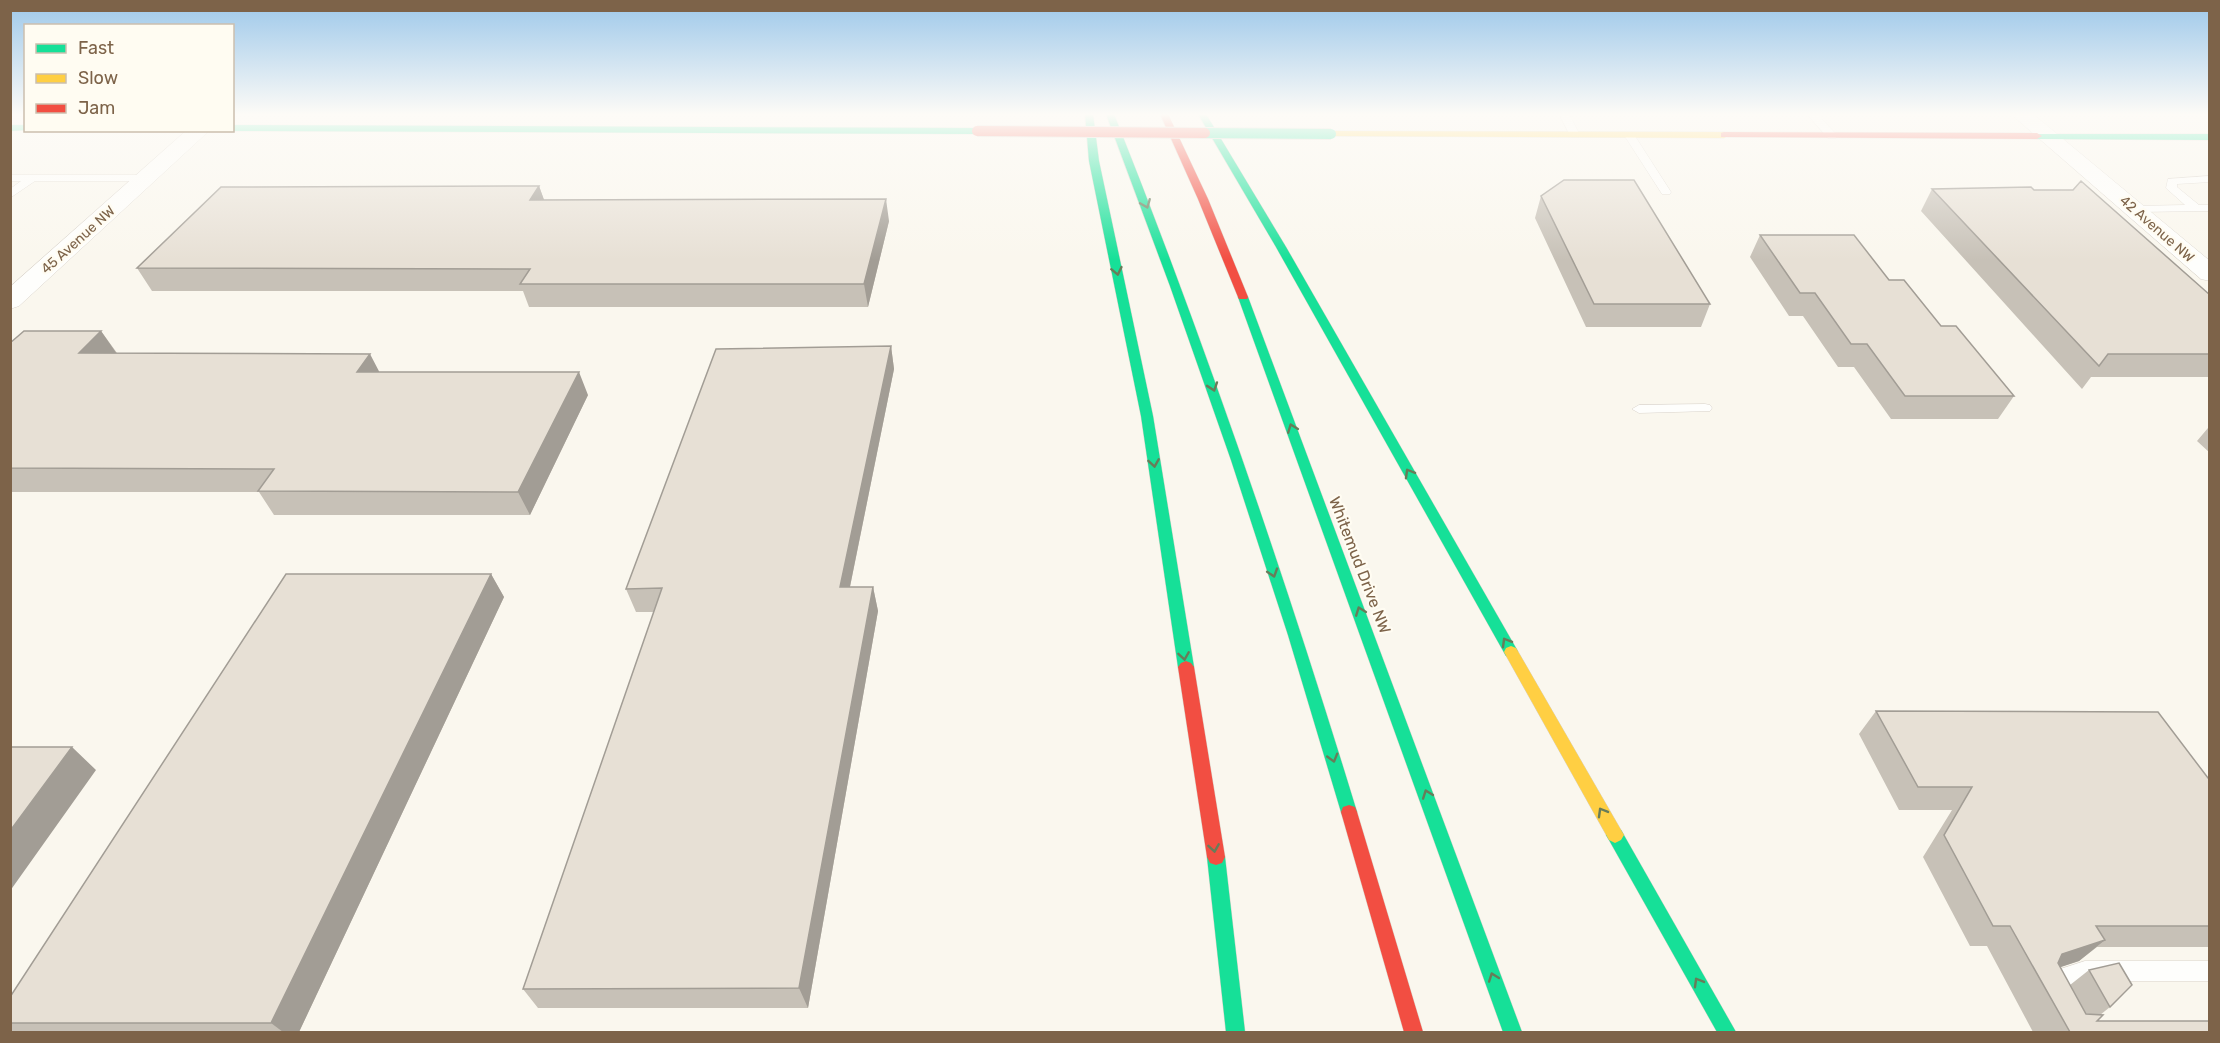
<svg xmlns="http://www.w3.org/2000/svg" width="2220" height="1043" viewBox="0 0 2220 1043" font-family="Rubik,sans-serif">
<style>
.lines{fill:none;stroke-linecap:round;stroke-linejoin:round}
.lane-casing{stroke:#dad4cc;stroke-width:1}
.street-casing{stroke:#dad4cc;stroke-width:1}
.fast-casing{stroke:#d8d3c9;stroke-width:1}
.slow-casing{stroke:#d8d3c9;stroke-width:1}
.jam-casing{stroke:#d8d3c9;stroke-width:1}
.lane{fill:#fefefc;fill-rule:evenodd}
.street{fill:#fefefc;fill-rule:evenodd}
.fast{fill:#16e098;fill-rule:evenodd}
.slow{fill:#ffcf43;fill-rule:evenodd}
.jam{fill:#f24e42;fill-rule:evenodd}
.fast-bridge-casing{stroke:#d8d3c9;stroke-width:12;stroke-linecap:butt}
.jam-bridge-casing{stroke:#d8d3c9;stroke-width:12;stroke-linecap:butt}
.fast-bridge{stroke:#16e098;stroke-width:10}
.jam-bridge{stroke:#f24e42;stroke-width:10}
.wall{fill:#c7c1b7}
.shaded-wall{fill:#a29d95}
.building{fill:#e7e0d5;stroke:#a29d95;stroke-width:1.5}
.oneway{stroke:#687c59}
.labels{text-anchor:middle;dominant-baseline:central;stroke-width:4.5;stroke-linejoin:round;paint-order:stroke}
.far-street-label{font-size:14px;fill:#7d6349;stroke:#fffcf2}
.street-label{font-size:16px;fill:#7d6349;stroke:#fffcf2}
</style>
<rect width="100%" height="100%" fill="#faf7ee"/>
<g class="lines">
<g class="lane-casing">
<path id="lane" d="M 1559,114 L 1569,114 L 1580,135 L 1579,137 L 1571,137 Z
M 1807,114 L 1817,114 L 1836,134 L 1836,138 L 1828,138 Z
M 1625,133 L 1633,133 L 1671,192 L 1670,194 L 1662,194 L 1624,135 Z
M 10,175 L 148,175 L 153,178 L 148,181 L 35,181 L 10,198 L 10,189 L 21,181 L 10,181 Z
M 2210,176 L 2210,182 L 2177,184 L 2177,187 L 2199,205 L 2210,205 L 2210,211 L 2134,212 L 2128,209 L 2134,206 L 2185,205 L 2166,188 L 2168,179 Z
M 1705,404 L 1710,405 L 1712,408 L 1710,411 L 1639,413 L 1632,409 L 1639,405 Z
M 2085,961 L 2210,961 L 2210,981 L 2085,981 L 2046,993 L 2039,990 L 2036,983 L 2039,976 Z"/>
</g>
<g class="street-casing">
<path id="street" d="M 2011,114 L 2033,114 L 2210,261 L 2210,281 L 2201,279 Z
M 187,130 L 210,130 L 19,306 L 10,309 L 10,287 Z"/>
</g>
<g class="fast-casing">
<path id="fast" d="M 1085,114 L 1093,114 L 1099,161 L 1153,416 L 1194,667 L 1191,671 L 1186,673 L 1181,671 L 1178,667 L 1141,416 L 1089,161 Z
M 1106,114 L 1114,114 C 1205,343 1285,576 1357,812 L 1355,817 L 1349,819 L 1343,817 L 1341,812 L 1288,635 L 1231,460 L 1170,286 Z
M 1198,114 L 1206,114 L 1286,247 L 1516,648 L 1518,652 L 1516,656 L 1511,658 L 1506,656 L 1276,247 Z
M 10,125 L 26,125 L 27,130 L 10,131 Z
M 232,125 L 977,128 L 982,131 L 977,134 L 232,131 Z
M 2034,134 L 2210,134 L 2210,140 L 2037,139 L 2032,136 Z
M 1243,294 L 1248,297 L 1522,1032 L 1503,1032 L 1238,297 Z
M 1615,827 L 1621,830 L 1736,1032 L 1717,1032 L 1609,840 L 1606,835 L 1609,830 Z
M 1216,849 L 1222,851 L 1225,857 L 1245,1032 L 1226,1032 L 1207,857 L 1210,851 Z"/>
</g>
<g class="slow-casing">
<path id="slow" d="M 1331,131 L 1724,132 L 1729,135 L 1724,138 L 1328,136 L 1328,132 Z
M 1511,646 L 1516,648 L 1621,830 L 1624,835 L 1621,840 L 1615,843 L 1609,840 L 1504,652 L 1506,648 Z"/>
</g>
<g class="jam-casing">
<path id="jam" d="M 1160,114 L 1168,114 L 1208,199 L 1248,297 L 1247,299 L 1239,299 L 1238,297 L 1198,199 Z
M 1724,132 L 2037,133 L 2042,136 L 2037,139 L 1721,137 L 1721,133 Z
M 1186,661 L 1191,663 L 1194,667 L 1225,857 L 1222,863 L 1216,865 L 1210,863 L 1207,857 L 1178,667 L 1181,663 Z
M 1349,805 L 1355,807 L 1357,812 L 1423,1032 L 1404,1032 L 1341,812 L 1343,807 Z"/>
</g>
<use href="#lane" class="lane"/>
<use href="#street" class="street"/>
<use href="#fast" class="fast"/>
<use href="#slow" class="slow"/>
<use href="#jam" class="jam"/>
<g class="fast-bridge-casing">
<path id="fast-bridge" d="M 1205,133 L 1331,134"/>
</g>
<g class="jam-bridge-casing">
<path id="jam-bridge" d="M 977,131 L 1205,133"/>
</g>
<use href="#fast-bridge" class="fast-bridge"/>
<use href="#jam-bridge" class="jam-bridge"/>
</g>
<path class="wall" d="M 539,186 L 544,200 L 889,221 L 868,307 L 529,307 L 523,291 L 152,291 L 137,268 Z
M 1932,189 L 2034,190 L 2210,295 L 2210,377 L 2091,377 L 2082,389 L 1921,211 Z
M 1541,196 L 1710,304 L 1701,327 L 1586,327 L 1535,218 Z
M 1760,235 L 1889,280 L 1941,326 L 2014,396 L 1998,419 L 1891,419 L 1854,367 L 1838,367 L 1803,316 L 1789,316 L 1750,257 Z
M 101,331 L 117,353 L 380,372 L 588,395 L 530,515 L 274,515 L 259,492 L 10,492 L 10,343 Z
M 891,346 L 894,369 L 850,587 L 873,587 L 878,611 L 808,1008 L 538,1008 L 523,989 L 654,612 L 636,612 L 626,589 Z
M 2208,428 L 2210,428 L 2210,453 L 2197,441 Z
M 491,574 L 504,597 L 299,1032 L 10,1032 L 10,997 Z
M 1876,711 L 2210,778 L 2210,947 L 2097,947 L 2079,961 L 2060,967 L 2070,985 L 2089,970 L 2110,1007 L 2100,1015 L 2097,1021 L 2210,1032 L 2033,1032 L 1987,946 L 1970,946 L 1923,857 L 1952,810 L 1899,810 L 1859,734 Z"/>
<path class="shaded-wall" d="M 539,186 L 547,208 L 530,200 Z
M 886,199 L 889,221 L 868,307 L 864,284 Z
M 101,331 L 117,354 L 79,353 Z
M 891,346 L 894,369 L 845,611 L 840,587 Z
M 370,354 L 382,377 L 357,372 Z
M 579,372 L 588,395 L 530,515 L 518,492 Z
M 491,574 L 504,597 L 299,1032 L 283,1032 L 271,1023 Z
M 873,587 L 878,611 L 808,1008 L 799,988 Z
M 72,747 L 96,770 L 10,891 L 10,831 Z
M 2105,940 L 2079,961 L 2037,975 L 2062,954 Z"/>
<path class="building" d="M 1564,180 L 1634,180 L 1710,304 L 1594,304 L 1541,196 Z
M 2081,181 L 2210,295 L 2210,354 L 2108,354 L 2099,366 L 1932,189 L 2031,187 L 2034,190 L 2073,190 Z
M 539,186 L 530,200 L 886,199 L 864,284 L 520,284 L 530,269 L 137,268 L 221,187 Z
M 1760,235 L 1854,235 L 1889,280 L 1904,280 L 1941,326 L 1956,326 L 2014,396 L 1905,396 L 1867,344 L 1851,344 L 1815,293 L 1800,293 Z
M 24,331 L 101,331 L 79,353 L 370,354 L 357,372 L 579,372 L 518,492 L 258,491 L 274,469 L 10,468 L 10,343 Z
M 891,346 L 840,587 L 873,587 L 799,988 L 523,989 L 662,588 L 626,589 L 716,349 Z
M 286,574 L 491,574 L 271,1023 L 10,1023 L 10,997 Z
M 1876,711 L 2158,712 L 2208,778 L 2210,778 L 2210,926 L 2096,926 L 2105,940 L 2062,954 L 2058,963 L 2086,1014 L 2103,1015 L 2097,1021 L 2210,1021 L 2210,1032 L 2070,1032 L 2010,926 L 1993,926 L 1944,835 L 1972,787 L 1918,787 Z
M 10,747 L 72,747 L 10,831 Z
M 2119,963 L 2132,985 L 2110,1007 L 2089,970 Z"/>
<defs><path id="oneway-chevron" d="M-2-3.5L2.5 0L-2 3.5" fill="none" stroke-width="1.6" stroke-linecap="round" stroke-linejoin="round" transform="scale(1.5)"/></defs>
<g class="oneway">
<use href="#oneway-chevron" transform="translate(1146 204) rotate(68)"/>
<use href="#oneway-chevron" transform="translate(1117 271) rotate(78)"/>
<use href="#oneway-chevron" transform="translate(1213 387) rotate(71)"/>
<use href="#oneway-chevron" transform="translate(1292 428) rotate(-111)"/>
<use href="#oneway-chevron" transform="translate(1154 463) rotate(81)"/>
<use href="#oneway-chevron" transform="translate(1409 473) rotate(-120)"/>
<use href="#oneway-chevron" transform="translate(1273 573) rotate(72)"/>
<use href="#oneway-chevron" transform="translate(1360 611) rotate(-111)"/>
<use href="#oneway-chevron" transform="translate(1506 642) rotate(-120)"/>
<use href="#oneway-chevron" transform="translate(1184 656) rotate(81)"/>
<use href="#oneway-chevron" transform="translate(1333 758) rotate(74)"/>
<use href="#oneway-chevron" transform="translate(1427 794) rotate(-110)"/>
<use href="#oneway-chevron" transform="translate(1602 812) rotate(-120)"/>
<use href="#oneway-chevron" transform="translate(1214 848) rotate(81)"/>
<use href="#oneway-chevron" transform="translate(1493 977) rotate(-110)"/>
<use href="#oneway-chevron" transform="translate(1698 982) rotate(-120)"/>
</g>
<linearGradient id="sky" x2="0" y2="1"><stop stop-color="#9dc8ea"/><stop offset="0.44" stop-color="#fdfbf7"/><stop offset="1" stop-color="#fdfbf7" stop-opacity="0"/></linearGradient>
<rect width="2220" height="260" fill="url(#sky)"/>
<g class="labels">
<g class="far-street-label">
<text transform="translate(2157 229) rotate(41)">42 Avenue NW</text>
<text transform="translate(78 240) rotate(-42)">45 Avenue NW</text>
</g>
<g class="street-label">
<text transform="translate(1360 565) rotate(69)">Whitemud Drive NW</text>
</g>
</g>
<rect width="2220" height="1043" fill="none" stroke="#7d6349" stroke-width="24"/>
<rect x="24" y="24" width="210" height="108" fill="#fffcf2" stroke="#cbbfae" stroke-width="1.5"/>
<rect x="36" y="44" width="30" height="9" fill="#16e098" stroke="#cbbfae" stroke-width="1.5"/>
<text x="78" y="54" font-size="18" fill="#7d6349">Fast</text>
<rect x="36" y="74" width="30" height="9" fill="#ffcf43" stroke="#cbbfae" stroke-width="1.5"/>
<text x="78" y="84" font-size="18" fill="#7d6349">Slow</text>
<rect x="36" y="104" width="30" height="9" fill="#f24e42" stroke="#cbbfae" stroke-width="1.5"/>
<text x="78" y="114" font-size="18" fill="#7d6349">Jam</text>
</svg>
